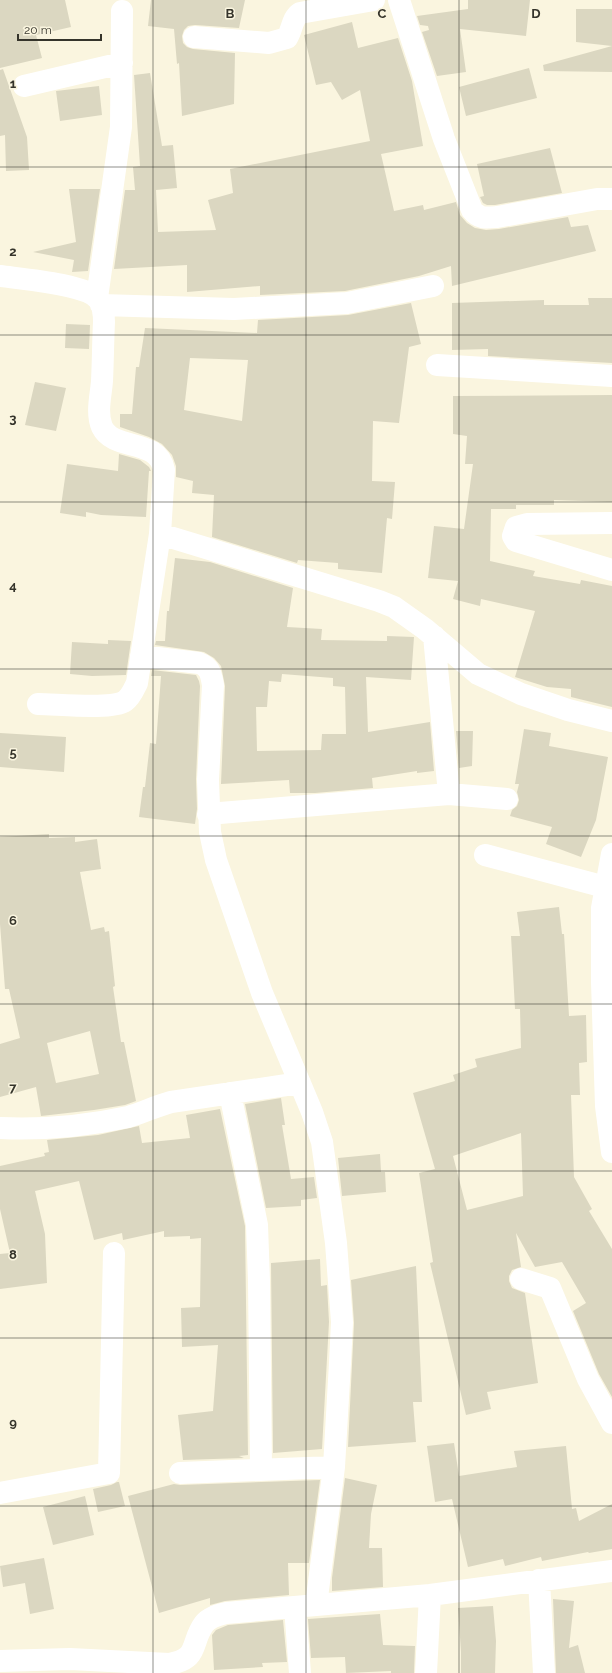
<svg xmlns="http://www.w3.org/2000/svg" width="612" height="1673" viewBox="0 0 612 1673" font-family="Raleway,sans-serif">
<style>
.building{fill:#dbd7c1;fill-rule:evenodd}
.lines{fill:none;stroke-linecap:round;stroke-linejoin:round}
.minor{stroke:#fff;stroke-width:22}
.grid{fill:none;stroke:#35342b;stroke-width:1;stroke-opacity:0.55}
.grid-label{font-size:13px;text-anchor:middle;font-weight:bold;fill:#35342b;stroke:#faf5df;stroke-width:3;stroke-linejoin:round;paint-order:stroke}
</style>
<rect width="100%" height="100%" fill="#faf5df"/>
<path class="building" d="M 0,0 L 65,0 L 71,27 L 36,35 L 42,58 L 0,68 Z
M 151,0 L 245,0 L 239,28 L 195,25 L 188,26 L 184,30 L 182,36 L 183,43 L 187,47 L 193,49 L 235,53 L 234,104 L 182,116 L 179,63 L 177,64 L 174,29 L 148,26 Z
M 468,0 L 530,0 L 526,36 L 460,29 L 466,72 L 437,76 L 422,32 L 429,30 L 428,26 L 420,25 L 417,16 L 468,9 Z
M 576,9 L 612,9 L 612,72 L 544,71 L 543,65 L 612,46 L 576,42 Z
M 352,22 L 358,48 L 398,38 L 412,81 L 423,146 L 381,154 L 394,211 L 423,205 L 424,210 L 456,202 L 460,215 L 467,223 L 475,228 L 486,230 L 499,229 L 568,217 L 571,227 L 588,225 L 596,251 L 452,286 L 451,266 L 419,276 L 345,291 L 260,295 L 260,286 L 187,292 L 187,265 L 114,269 L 125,190 L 135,190 L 133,167 L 140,166 L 134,75 L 150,73 L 162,146 L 173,145 L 177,188 L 156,190 L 158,232 L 216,230 L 208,200 L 233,193 L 230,169 L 370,141 L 360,90 L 342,100 L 331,82 L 316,85 L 304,35 Z
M 529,68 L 537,98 L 466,116 L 459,87 Z
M 3,69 L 27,137 L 29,170 L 6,171 L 5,135 L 0,136 L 0,70 Z
M 99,86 L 102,115 L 60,121 L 56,91 Z
M 550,148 L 562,193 L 495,205 L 487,205 L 483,203 L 480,197 L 484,196 L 477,164 Z
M 69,189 L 100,189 L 88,271 L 72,272 L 74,260 L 33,252 L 76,242 Z
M 588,298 L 612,298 L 612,363 L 488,356 L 488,349 L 452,350 L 452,303 L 544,300 L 544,305 L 589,305 Z
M 411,303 L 421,344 L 409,347 L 399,423 L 373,421 L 372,481 L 395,482 L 392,519 L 387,518 L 382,573 L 338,569 L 338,563 L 298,560 L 297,563 L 212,537 L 214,495 L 192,493 L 193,481 L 176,477 L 176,466 L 172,455 L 162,444 L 149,437 L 120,427 L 120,414 L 132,414 L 136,367 L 139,367 L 145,328 L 257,333 L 258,320 L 348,315 ZM 190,358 L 248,360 L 242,421 L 184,410 Z
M 66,324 L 90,325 L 89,349 L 65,348 Z
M 35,382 L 66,388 L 56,431 L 25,425 Z
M 612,395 L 612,502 L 554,500 L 554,505 L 516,505 L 516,509 L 491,509 L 490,561 L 535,571 L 533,576 L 580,584 L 581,580 L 612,586 L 612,707 L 571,697 L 571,689 L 547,687 L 515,677 L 535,611 L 481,599 L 480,606 L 453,599 L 458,581 L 428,578 L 434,526 L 464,529 L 473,464 L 465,464 L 467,436 L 453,434 L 453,396 Z
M 119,454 L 140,460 L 149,467 L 151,471 L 149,471 L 146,517 L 101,515 L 86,512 L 86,517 L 60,513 L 67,464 L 118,471 Z
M 175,558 L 210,562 L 293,588 L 287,627 L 322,629 L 321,640 L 387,641 L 387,636 L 414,637 L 411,680 L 366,677 L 368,732 L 430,722 L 434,771 L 417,773 L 417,771 L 372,778 L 373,788 L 315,793 L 290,793 L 289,780 L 221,784 L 225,686 L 221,666 L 214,658 L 204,652 L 155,645 L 156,641 L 165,641 L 167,611 L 169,611 ZM 282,674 L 333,678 L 333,686 L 345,687 L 346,734 L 322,734 L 321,750 L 257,751 L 256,707 L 267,707 L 269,681 L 281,682 Z
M 108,640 L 131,641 L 126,675 L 92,676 L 70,674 L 72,642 L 108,644 Z
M 152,670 L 196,675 L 199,681 L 200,686 L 196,779 L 197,809 L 195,824 L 139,817 L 143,787 L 145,787 L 150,743 L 156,744 L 161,676 L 151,676 Z
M 524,729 L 551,733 L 549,746 L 608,757 L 596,820 L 581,857 L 546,844 L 552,827 L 510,816 L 512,810 L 517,806 L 519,800 L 517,792 L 519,784 L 515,784 Z
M 456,731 L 473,731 L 472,766 L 459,768 Z
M 0,733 L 66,737 L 64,772 L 0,767 Z
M 49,834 L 49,838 L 75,837 L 75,842 L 97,839 L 101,869 L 80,872 L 91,930 L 104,927 L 105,932 L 109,931 L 115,986 L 113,987 L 121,1042 L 124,1042 L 136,1101 L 125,1105 L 94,1110 L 41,1116 L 36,1087 L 0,1097 L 0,1044 L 20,1038 L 9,989 L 5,989 L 0,924 L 0,837 ZM 90,1031 L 99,1074 L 56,1083 L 47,1043 Z
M 559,907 L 562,934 L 564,934 L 569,1016 L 586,1015 L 587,1062 L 579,1063 L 580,1095 L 571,1095 L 574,1177 L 592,1209 L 589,1211 L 612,1249 L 612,1397 L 599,1374 L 573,1311 L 586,1303 L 562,1262 L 535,1267 L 516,1233 L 521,1267 L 512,1270 L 509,1276 L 509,1281 L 512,1288 L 525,1293 L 538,1383 L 487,1392 L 491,1409 L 466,1415 L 430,1263 L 433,1262 L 419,1173 L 435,1169 L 413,1093 L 455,1081 L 453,1075 L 477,1067 L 475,1059 L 521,1048 L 520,1009 L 515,1009 L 511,936 L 520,936 L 517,912 ZM 521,1133 L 523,1196 L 467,1210 L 453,1156 Z
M 281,1098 L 285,1125 L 282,1125 L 291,1179 L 314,1177 L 317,1198 L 301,1200 L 301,1206 L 266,1208 L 245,1104 Z
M 220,1109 L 245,1226 L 248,1455 L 239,1456 L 244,1458 L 183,1460 L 178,1415 L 213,1411 L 218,1345 L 182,1347 L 181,1308 L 200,1307 L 201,1238 L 190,1239 L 190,1236 L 164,1237 L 164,1231 L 123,1240 L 122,1233 L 94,1240 L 79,1181 L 35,1191 L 45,1234 L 47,1283 L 0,1289 L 0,1254 L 10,1253 L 0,1209 L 0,1166 L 45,1156 L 44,1153 L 49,1152 L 47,1140 L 98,1135 L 139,1126 L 142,1143 L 190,1138 L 186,1115 Z
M 380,1154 L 381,1172 L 385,1172 L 386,1192 L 342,1196 L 338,1158 Z
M 320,1259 L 321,1286 L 327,1285 L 329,1322 L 322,1449 L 273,1453 L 271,1263 Z
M 416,1266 L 422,1402 L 413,1402 L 416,1442 L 348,1447 L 354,1323 L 351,1280 Z
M 454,1443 L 459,1476 L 517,1467 L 514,1451 L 566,1446 L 572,1509 L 576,1508 L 579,1521 L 612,1504 L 612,1549 L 589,1553 L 588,1552 L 542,1561 L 541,1557 L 505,1566 L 503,1559 L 468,1567 L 452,1499 L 435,1502 L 427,1446 Z
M 345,1478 L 377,1485 L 371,1514 L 369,1548 L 382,1548 L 383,1587 L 332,1591 L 332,1578 Z
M 320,1480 L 309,1563 L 288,1563 L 289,1595 L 225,1601 L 210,1605 L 210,1598 L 159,1613 L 128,1496 L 174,1484 L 180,1485 Z
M 117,1482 L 119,1482 L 125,1506 L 98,1512 L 93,1489 L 111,1485 Z
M 85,1496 L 94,1535 L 53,1545 L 43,1507 Z
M 44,1558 L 54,1609 L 30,1614 L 25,1583 L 3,1587 L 0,1566 Z
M 553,1599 L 574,1601 L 569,1648 L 578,1645 L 585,1673 L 556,1673 Z
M 493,1606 L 496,1641 L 495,1673 L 461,1673 L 461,1652 L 458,1608 Z
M 380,1614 L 383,1645 L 415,1646 L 414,1673 L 391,1673 L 391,1671 L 346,1673 L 345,1657 L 311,1658 L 308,1619 Z
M 283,1620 L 287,1662 L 262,1663 L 263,1667 L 214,1670 L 212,1635 L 216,1630 L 228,1625 Z"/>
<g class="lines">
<path class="minor" d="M 399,0 L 444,139 L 472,210 C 479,219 486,218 497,217 L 597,199 L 612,199
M 194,37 L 269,43 L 287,38 C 292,31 292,18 300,13 L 374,0
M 24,86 L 122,63
M 0,276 C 21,279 85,284 98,299 C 103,305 104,314 104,322 C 103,342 103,361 102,381 C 101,395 96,413 102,427 C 114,452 158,437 164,470 L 160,534 L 137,683 C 134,689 131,697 125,701 C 112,710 57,704 38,704
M 97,298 L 121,127 L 122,11
M 101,305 L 234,309 L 347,303 L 433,286
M 437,365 L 612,376
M 612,523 L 527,524 L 516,527 L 513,536 L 516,541 L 612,570
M 160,534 L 379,601 L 394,607 L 425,629 L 478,674 L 521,694 L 568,710 L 612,721
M 434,636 L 449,794
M 141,656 L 199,663 C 210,667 211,674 213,685 L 208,780 L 210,832 L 216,860 L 262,993 L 312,1112 L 322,1142 L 336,1243 L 342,1322 L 340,1363 L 334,1467 L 316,1605
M 208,814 L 449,794 L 507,799
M 612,854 L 602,908 L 602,982 L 606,1106 L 612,1152
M 485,855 L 605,887
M 230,1093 L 257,1225 L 259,1281 L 261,1470
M 0,1128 C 43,1130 86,1126 128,1117 C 142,1113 156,1106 171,1102 L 300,1083
M 521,1279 L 550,1288 L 588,1379 L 612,1423
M 180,1473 L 334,1467
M 0,1493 L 109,1473 L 114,1253
M 539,1580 L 544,1673
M 295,1607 L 300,1673
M 0,1661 L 70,1659 L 169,1664 C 200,1659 190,1643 204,1624 C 209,1617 219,1615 226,1613 L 430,1595 L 612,1571
M 426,1673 L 430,1595"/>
</g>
<path class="grid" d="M 153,0 L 153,1673M 306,0 L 306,1673M 459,0 L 459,1673M 0,167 L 612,167M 0,335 L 612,335M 0,502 L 612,502M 0,669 L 612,669M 0,836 L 612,836M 0,1004 L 612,1004M 0,1171 L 612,1171M 0,1338 L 612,1338M 0,1506 L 612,1506"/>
<g class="grid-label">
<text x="230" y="18">B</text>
<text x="382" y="18">C</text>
<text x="536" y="18">D</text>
<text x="13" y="88">1</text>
<text x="13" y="256">2</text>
<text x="13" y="423">3</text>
<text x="13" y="590">4</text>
<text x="13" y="757">5</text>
<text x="13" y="925">6</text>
<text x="13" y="1092">7</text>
<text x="13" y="1259">8</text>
<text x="13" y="1427">9</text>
</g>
<path d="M18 34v6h83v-6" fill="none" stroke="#35342b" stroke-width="2"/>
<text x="24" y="34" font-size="12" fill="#35342b" stroke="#faf5df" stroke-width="3" paint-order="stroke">20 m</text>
</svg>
